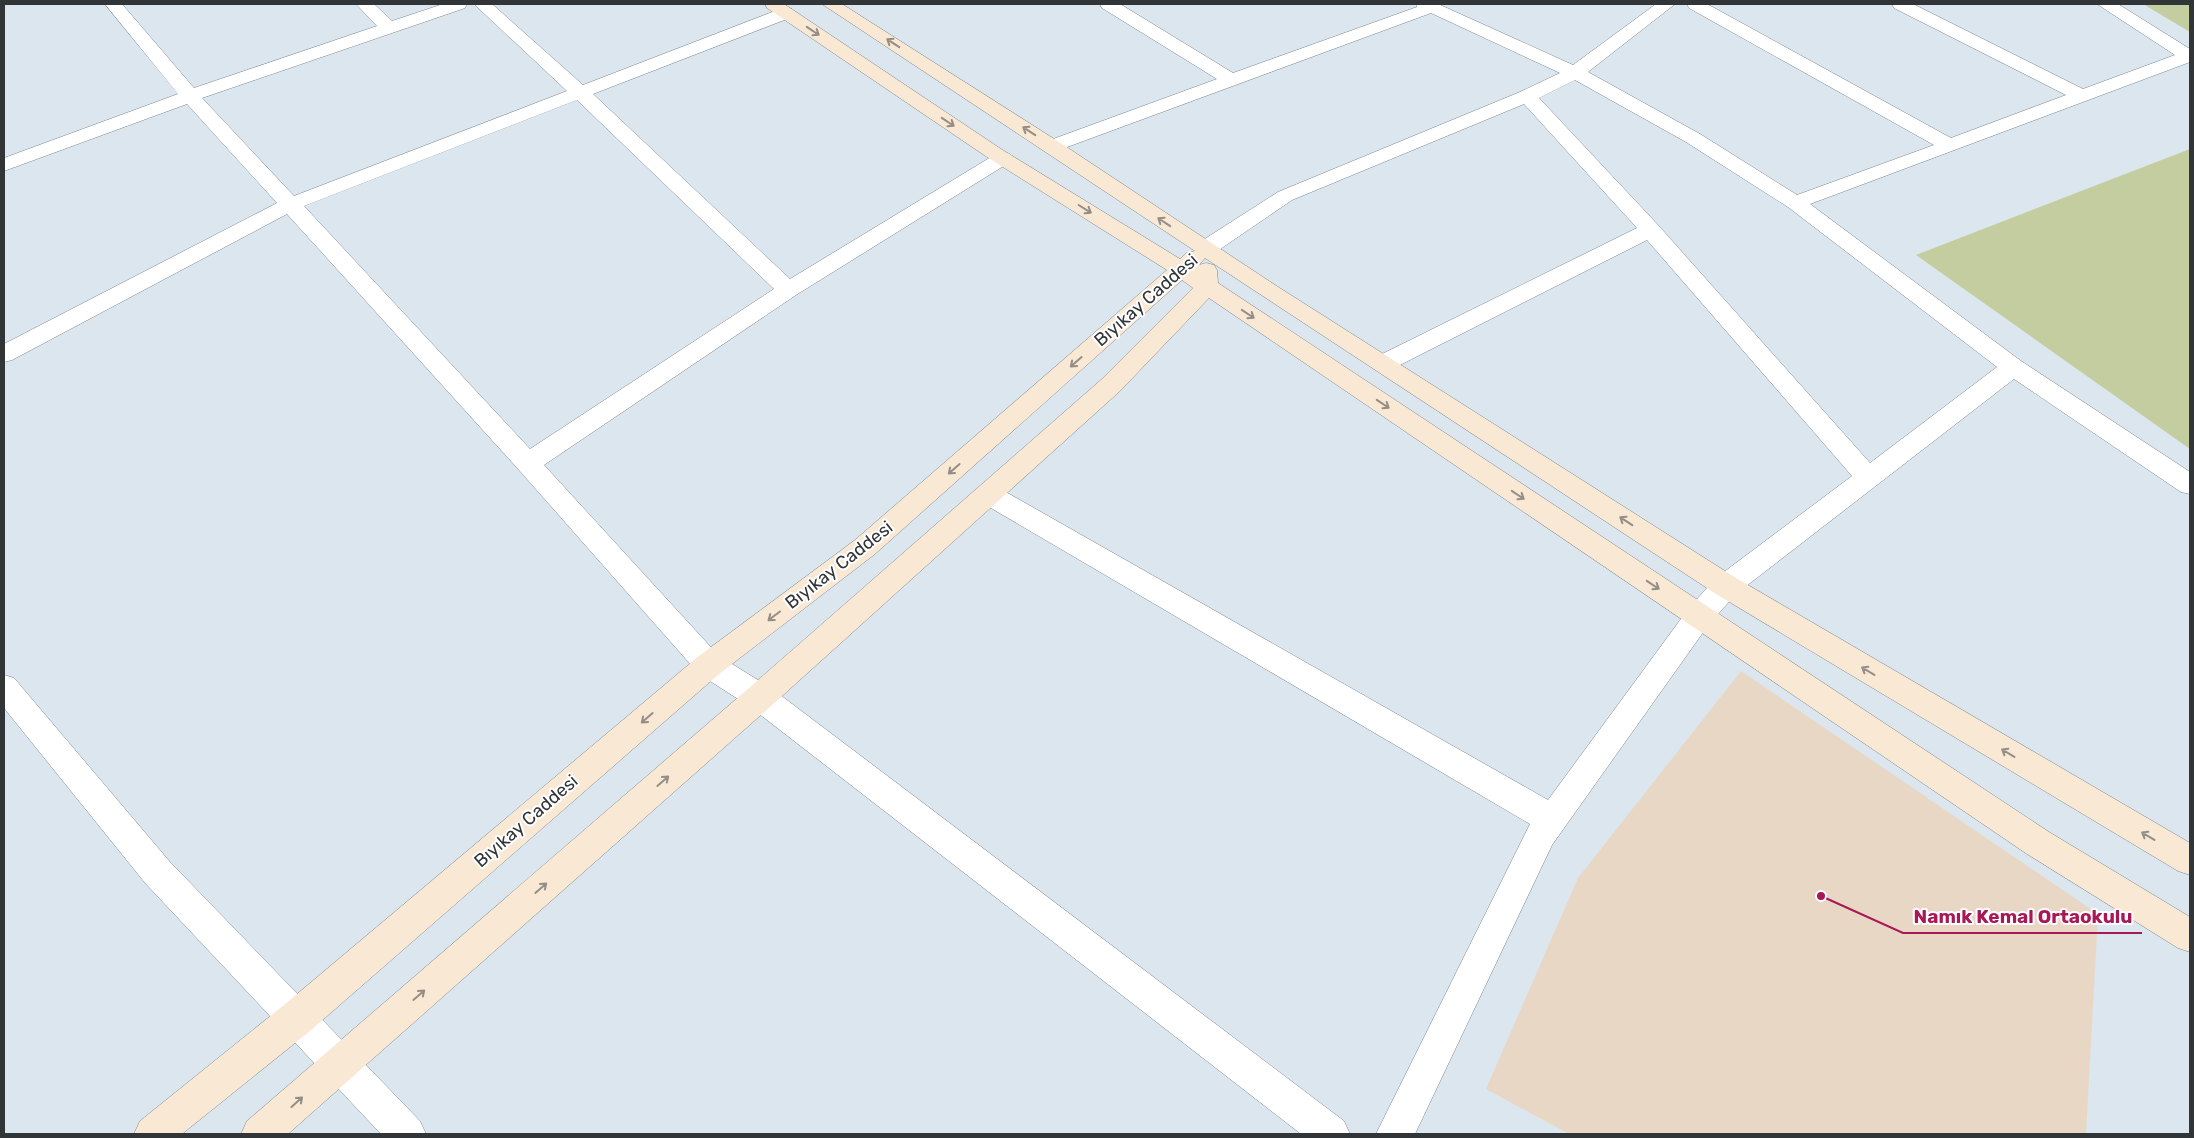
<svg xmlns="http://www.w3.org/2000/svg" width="2194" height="1138" viewBox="0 0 2194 1138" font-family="Rubik,sans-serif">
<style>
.education{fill:#e9d7c6}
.green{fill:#c4cda0}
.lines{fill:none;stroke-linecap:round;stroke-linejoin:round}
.street-casing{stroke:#7e878f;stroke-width:1}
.secondary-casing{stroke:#7e878f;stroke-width:1}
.street{fill:#fff;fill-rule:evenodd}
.secondary{fill:#f9e8d3;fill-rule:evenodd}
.oneway{stroke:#958e86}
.labels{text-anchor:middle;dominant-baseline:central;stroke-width:4;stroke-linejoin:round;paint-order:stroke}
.street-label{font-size:18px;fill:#313538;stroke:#fff}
.leader{fill:none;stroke:#a81856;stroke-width:2}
.callout-dot{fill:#a81856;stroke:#fff;stroke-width:2}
.callout-label{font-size:19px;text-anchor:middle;font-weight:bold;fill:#a81856;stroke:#fff;stroke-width:4;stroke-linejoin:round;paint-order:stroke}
</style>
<rect width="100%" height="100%" fill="#dbe6ee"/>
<path class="education" d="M 1741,671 L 2098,914 L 2086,1134 L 1569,1134 L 1486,1089 L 1578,878 Z"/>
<path class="green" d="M 2143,4 L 2190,4 L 2190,32 Z
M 2190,149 L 2190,449 L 1916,255 Z"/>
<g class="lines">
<g class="street-casing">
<path id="street" d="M 105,4 L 122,4 L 194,88 L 377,26 L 356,4 L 374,4 L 392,21 L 443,4 L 467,4 L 465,8 L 202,98 L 294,196 L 567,91 L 474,4 L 492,4 L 583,85 L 780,9 L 792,9 L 795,13 L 792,17 L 593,94 L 790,279 L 996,154 L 1003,152 L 1010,154 L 1013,158 L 1010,162 L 796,295 L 544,465 L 719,656 L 771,688 L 1344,1121 L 1350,1134 L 1301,1134 L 749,706 L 699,674 L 519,470 L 287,214 L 12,360 L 4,362 L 4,344 L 277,203 L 187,104 L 4,171 L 4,158 L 178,94 ZM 577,100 L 774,289 L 530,449 L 304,206 Z
M 1100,4 L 1120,4 L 1233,73 L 1417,7 L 1416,4 L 1438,4 L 1573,65 L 1656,4 L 1675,4 L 1588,72 L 1700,134 L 1797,195 L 1934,145 L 1689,8 L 1687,4 L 1707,4 L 1951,138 L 2066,95 L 1894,8 L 1892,4 L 1913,4 L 2083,89 L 2175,55 L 2097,4 L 2118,4 L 2190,49 L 2190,62 L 1810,204 L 2021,361 L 2190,472 L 2190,494 L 2181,492 L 2014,379 L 1736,594 L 1709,624 L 1552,845 L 1415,1134 L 1376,1134 L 1530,824 L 979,501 L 975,494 L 979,487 L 988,484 L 997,487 L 1548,800 L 1689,608 L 1716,578 L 1852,476 L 1647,240 L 1392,369 L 1384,371 L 1376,369 L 1372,363 L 1376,357 L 1637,228 L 1524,104 L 1292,200 L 1213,254 L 1205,256 L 1197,254 L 1194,249 L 1197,244 L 1278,192 L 1520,92 L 1560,73 L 1431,13 L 1059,150 L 1045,150 L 1042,146 L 1045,142 L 1217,79 L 1102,8 ZM 1575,80 L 1686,142 L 1788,207 L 1997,367 L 1870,463 L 1658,225 L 1539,98 Z
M 4,675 L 14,678 L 170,862 L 420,1121 L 426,1134 L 381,1134 L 146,884 L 4,708 Z"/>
</g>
<g class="secondary-casing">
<path id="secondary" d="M 765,4 L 784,4 L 1001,149 L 1180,259 L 1186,253 L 1195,251 L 822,4 L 842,4 L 1059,142 L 1275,285 L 1736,578 L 2190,843 L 2190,875 L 2178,871 L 1716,594 L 1205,258 L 1199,265 L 1206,263 L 1214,265 L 1217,270 L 1218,283 L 2049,832 L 2190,917 L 2190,952 L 2178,948 L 2027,854 L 1209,298 L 1120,391 L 771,706 L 288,1134 L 241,1134 L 247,1121 L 749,688 L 1102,379 L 1193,288 L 1182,280 L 875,554 L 719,674 L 310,1031 L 182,1134 L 134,1134 L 140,1121 L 284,1005 L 699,656 L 855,540 L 1167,270 L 987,157 L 767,8 Z"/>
</g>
<use href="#street" class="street"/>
<use href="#secondary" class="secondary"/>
</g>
<defs><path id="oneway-shaft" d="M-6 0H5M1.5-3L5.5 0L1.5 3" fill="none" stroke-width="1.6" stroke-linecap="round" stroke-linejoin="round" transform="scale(1.25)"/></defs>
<g class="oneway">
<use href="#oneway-shaft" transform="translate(813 31) rotate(34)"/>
<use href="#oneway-shaft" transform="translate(893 43) rotate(-147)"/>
<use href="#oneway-shaft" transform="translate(948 122) rotate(34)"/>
<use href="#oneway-shaft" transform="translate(1029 131) rotate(-147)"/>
<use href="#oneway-shaft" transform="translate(1085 209) rotate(32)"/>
<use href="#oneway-shaft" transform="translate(1164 222) rotate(-146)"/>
<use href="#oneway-shaft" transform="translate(1248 314) rotate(34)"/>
<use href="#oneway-shaft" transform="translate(1076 362) rotate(139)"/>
<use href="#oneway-shaft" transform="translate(1383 404) rotate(34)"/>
<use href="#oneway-shaft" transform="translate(954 469) rotate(139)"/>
<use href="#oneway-shaft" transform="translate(1518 495) rotate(34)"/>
<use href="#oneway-shaft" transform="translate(1626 521) rotate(-147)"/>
<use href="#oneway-shaft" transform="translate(1653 585) rotate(34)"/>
<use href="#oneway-shaft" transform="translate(774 616) rotate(143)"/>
<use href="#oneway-shaft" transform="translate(1868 671) rotate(-149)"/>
<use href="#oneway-shaft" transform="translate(647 718) rotate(139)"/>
<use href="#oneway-shaft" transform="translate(2008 753) rotate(-149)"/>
<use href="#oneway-shaft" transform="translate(663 781) rotate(-41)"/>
<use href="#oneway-shaft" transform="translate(2148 836) rotate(-149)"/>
<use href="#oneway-shaft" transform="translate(541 888) rotate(-41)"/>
<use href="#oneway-shaft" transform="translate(419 995) rotate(-41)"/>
<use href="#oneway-shaft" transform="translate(297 1102) rotate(-42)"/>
</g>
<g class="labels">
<g class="street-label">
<text transform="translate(1146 300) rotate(-41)">Bıyıkay Caddesi</text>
<text transform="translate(839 565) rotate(-38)">Bıyıkay Caddesi</text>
<text transform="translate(526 821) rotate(-41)">Bıyıkay Caddesi</text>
</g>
</g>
<path class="leader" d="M1821 896L1903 933H2142"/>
<circle class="callout-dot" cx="1821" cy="896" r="5"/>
<g class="callout-label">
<text x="2023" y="923">Namık Kemal Ortaokulu</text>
</g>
<rect width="2194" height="1138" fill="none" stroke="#313538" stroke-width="10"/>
</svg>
